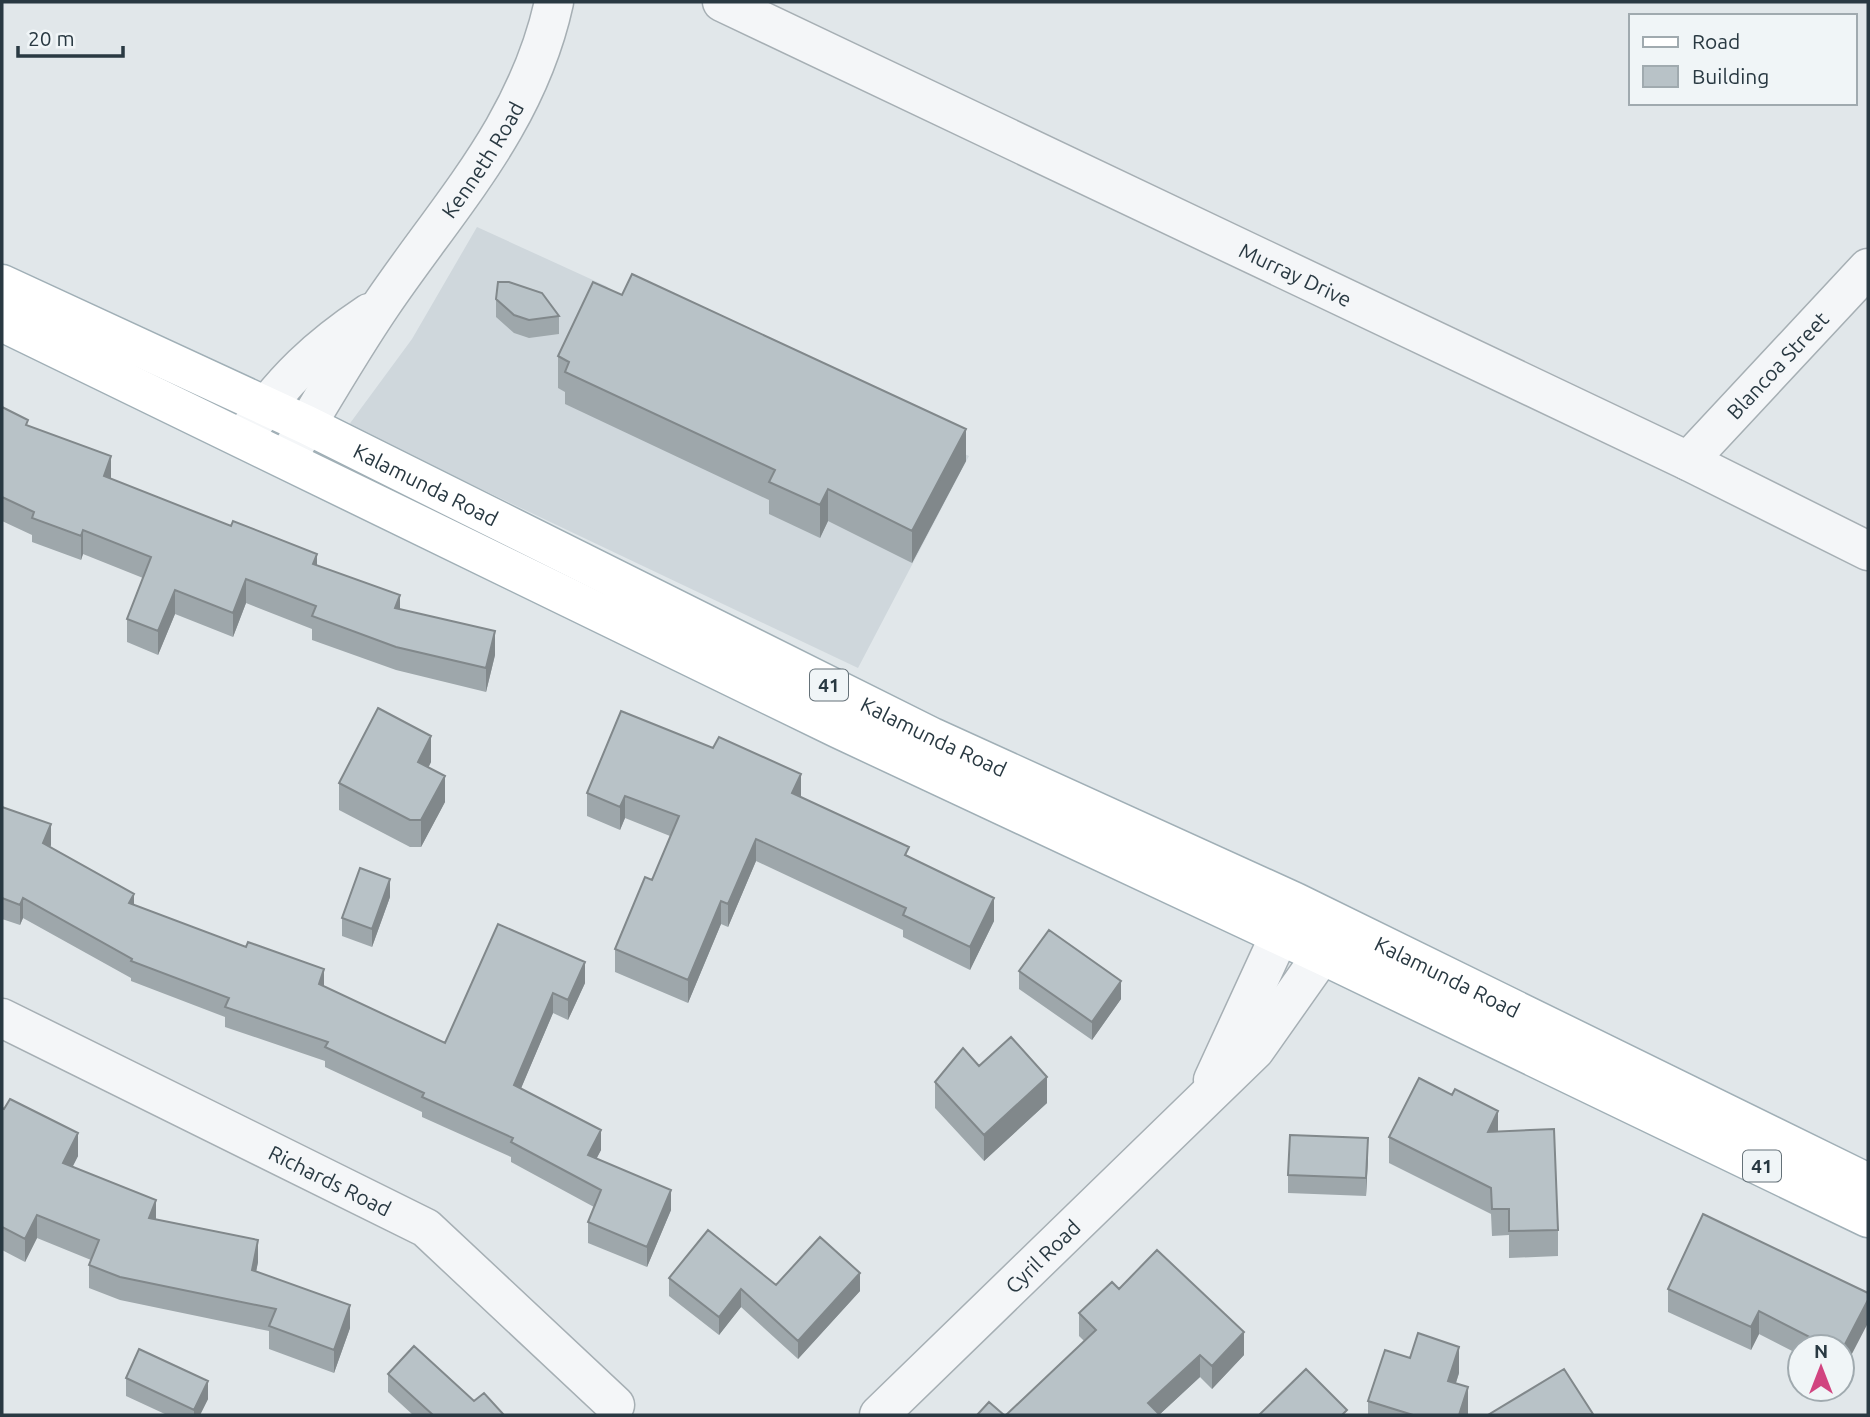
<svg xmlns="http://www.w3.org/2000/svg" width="1870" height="1417" viewBox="0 0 1870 1417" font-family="Ubuntu,sans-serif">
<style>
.built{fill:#cfd7dc}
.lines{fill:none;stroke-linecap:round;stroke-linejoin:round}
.minor-casing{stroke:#a6afb4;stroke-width:41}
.major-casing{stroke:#a0afb6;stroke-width:41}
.minor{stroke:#f4f6f8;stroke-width:38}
.major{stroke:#fff;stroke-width:38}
.wall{fill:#9ea7ab}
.shaded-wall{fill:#81888b}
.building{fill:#b8c2c7;stroke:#81888b;stroke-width:2}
.labels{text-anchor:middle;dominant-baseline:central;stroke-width:5;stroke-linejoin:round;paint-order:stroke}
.shield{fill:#f0f5f7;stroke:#657178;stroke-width:2}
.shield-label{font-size:19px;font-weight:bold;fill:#293942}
.street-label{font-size:21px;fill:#293942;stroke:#f0f5f7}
</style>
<rect width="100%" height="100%" fill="#e1e7ea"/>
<path class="built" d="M 477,227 L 606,286 L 632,306 L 969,456 L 858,668 L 348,426 L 412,339 Z"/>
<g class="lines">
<g class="minor-casing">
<g id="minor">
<path id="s1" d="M 722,2 L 1688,461 L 1868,551"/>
<path d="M 248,431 C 283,380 318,347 369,313"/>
<path id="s2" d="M 287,458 C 318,407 348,354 382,304 C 450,204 527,125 554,2"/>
<path id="s3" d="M 1688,461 L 1868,268"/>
<path id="s4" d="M 2,1018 L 426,1228 L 615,1405"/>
<path d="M 1213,1080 L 1293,906"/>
<path id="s5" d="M 879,1415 L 1255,1050 L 1341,928"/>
</g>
</g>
<g class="major-casing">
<g id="major">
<path id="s6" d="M 2,284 L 307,425 L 932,737 L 1295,902 L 1868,1183"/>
<path d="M 2,322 L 839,729 L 1324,956 L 1868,1218"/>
</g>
</g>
<use href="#minor" class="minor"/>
<use href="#major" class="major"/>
</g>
<path class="wall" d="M 496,299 L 559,316 L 559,334 L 529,338 L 514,333 L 496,317 Z
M 558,356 L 966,461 L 912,563 L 828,521 L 820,538 L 769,514 L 769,500 L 565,404 L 565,392 L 558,388 Z
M 2,407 L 28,426 L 111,479 L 317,565 L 400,609 L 495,655 L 486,692 L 396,670 L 312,640 L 312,629 L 246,603 L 233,637 L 175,614 L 158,655 L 127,642 L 127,619 L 143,578 L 83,554 L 81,560 L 32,542 L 32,535 L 2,521 Z
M 431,762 L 428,768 L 445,802 L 421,847 L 410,847 L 339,810 L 339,783 Z
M 587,793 L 801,797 L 909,856 L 994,921 L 970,970 L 903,937 L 903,930 L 756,861 L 728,927 L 721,924 L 688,1003 L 615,972 L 615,949 L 652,880 L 670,836 L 625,818 L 620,830 L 587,816 Z
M 2,807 L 51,845 L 50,847 L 134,905 L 324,987 L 445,1043 L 498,924 L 585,983 L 568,1020 L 553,1013 L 521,1088 L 601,1150 L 596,1159 L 671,1210 L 647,1267 L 588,1243 L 588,1222 L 594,1207 L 511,1162 L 511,1157 L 422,1117 L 422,1112 L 325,1067 L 325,1061 L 225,1027 L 225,1017 L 131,981 L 131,978 L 23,918 L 20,925 L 2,919 Z
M 390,897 L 372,947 L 342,936 L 342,918 Z
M 1019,971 L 1121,999 L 1092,1040 L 1019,989 Z
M 979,1066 L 1047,1103 L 984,1161 L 935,1108 L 935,1082 Z
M 2,1108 L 78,1156 L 73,1166 L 156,1219 L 258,1262 L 256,1271 L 350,1328 L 334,1373 L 269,1349 L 269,1331 L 120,1300 L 89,1288 L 89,1265 L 91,1260 L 37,1238 L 25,1262 L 2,1250 Z
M 1498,1131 L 1558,1230 L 1558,1256 L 1509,1258 L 1509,1235 L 1492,1236 L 1491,1214 L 1389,1163 L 1389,1137 Z
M 1368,1156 L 1366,1196 L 1288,1193 L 1288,1175 Z
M 669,1278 L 776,1285 L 860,1291 L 798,1359 L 741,1307 L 719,1335 L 669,1296 Z
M 1119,1289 L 1244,1355 L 1212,1389 L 1200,1377 L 1159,1415 L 1079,1336 L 1079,1313 Z
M 1668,1289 L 1868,1293 L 1842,1347 L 1800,1347 L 1800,1355 L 1759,1334 L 1751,1350 L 1668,1312 Z
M 1459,1373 L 1456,1383 L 1468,1414 L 1467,1415 L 1368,1415 L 1368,1401 Z
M 388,1374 L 474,1401 L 504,1415 L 413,1415 L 388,1392 Z
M 126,1378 L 208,1399 L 200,1415 L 167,1415 L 126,1396 Z"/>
<path class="shaded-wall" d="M 966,429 L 966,461 L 912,563 L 912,531 Z
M 111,456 L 111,480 L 104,476 Z
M 828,489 L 828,521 L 820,538 L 820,505 Z
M 83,530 L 83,554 L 81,560 L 81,536 Z
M 317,554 L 317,578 L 313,564 Z
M 246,579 L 246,603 L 233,637 L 233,613 Z
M 175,590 L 175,614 L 158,655 L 158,631 Z
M 400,595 L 400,619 L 395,608 Z
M 495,631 L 495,655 L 486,692 L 486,668 Z
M 431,736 L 431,762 L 418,788 L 418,762 Z
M 801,774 L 801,797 L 792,793 Z
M 445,776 L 445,802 L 421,847 L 421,820 Z
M 625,796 L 625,818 L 620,830 L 620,807 Z
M 51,824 L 51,845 L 43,863 L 43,843 Z
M 756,839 L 756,861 L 728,927 L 728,904 Z
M 390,879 L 390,897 L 372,947 L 372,929 Z
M 134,894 L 134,914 L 129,903 Z
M 23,898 L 23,918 L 20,925 L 20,905 Z
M 994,898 L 994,921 L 970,970 L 970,947 Z
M 721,901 L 721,924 L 688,1003 L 688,980 Z
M 585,962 L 585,983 L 568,1020 L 568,1000 Z
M 324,969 L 324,989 L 319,984 Z
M 1121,981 L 1121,999 L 1092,1040 L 1092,1022 Z
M 553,993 L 553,1013 L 514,1105 L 514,1085 Z
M 1047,1077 L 1047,1103 L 984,1161 L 984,1135 Z
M 1498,1111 L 1498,1137 L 1488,1132 Z
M 601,1130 L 601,1150 L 588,1175 L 588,1155 Z
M 78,1133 L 78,1156 L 63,1185 L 63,1163 Z
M 1368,1138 L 1368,1156 L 1366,1196 L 1366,1178 Z
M 671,1190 L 671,1210 L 647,1267 L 647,1247 Z
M 156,1200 L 156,1223 L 149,1218 Z
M 37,1215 L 37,1238 L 25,1262 L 25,1239 Z
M 258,1240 L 258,1262 L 252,1293 L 252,1270 Z
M 860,1273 L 860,1291 L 798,1359 L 798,1341 Z
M 741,1289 L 741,1307 L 719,1335 L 719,1317 Z
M 1868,1300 L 1868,1323 L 1842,1373 L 1842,1350 Z
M 350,1305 L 350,1328 L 334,1373 L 334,1350 Z
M 1759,1311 L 1759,1334 L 1751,1350 L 1751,1327 Z
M 1244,1332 L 1244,1355 L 1212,1389 L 1212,1366 Z
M 1459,1347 L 1459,1373 L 1448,1407 L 1448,1381 Z
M 1200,1355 L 1200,1377 L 1159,1415 L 1148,1403 Z
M 208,1381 L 208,1399 L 200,1415 L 194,1415 L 194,1410 Z
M 1468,1387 L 1468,1414 L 1467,1415 L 1459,1415 Z"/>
<path class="building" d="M 632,274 L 966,429 L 912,531 L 828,489 L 820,505 L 769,482 L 775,470 L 565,372 L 569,362 L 558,356 L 593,282 L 622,295 Z
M 498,282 L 509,282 L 542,293 L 559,316 L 529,320 L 514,315 L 496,299 Z
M 2,407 L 28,420 L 26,425 L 111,456 L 104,476 L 231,526 L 233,521 L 317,554 L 313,564 L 400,595 L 395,608 L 495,631 L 486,668 L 396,647 L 312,616 L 316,606 L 246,579 L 233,613 L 175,590 L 158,631 L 127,619 L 151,557 L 83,530 L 81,536 L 32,518 L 34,512 L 2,497 Z
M 378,708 L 431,736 L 418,762 L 445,776 L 421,820 L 410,820 L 339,783 Z
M 621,711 L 713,748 L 719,737 L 801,774 L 792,793 L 909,847 L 905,855 L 994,898 L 970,947 L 903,915 L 906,908 L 756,839 L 728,904 L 721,901 L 688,980 L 615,949 L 645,877 L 652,880 L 679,816 L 625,796 L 620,807 L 587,793 Z
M 2,807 L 51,824 L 43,843 L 134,894 L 129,903 L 246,947 L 248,942 L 324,969 L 319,984 L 445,1043 L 498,924 L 585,962 L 568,1000 L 553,993 L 514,1085 L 601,1130 L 588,1155 L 671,1190 L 647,1247 L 588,1222 L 601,1190 L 511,1142 L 513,1138 L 422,1097 L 424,1093 L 325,1047 L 328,1042 L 225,1007 L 229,998 L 131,961 L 132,959 L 23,898 L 20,905 L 2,898 Z
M 360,868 L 390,879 L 372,929 L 342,918 Z
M 1049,930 L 1121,981 L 1092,1022 L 1019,971 Z
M 1011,1037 L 1047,1077 L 984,1135 L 935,1082 L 963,1048 L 979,1066 Z
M 1419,1078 L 1452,1095 L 1455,1089 L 1498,1111 L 1488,1132 L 1554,1129 L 1558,1230 L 1509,1231 L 1509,1209 L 1492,1209 L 1491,1188 L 1389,1137 Z
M 10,1099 L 78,1133 L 63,1163 L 156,1200 L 149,1218 L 258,1240 L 252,1270 L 350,1305 L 334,1350 L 269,1326 L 276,1309 L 120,1277 L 89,1265 L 99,1240 L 37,1215 L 25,1239 L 2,1227 L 2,1108 L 4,1109 Z
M 1290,1135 L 1368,1138 L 1366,1178 L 1288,1175 Z
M 1703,1214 L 1868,1293 L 1868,1300 L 1842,1350 L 1842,1347 L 1829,1347 L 1759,1311 L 1751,1327 L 1668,1289 Z
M 708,1230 L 776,1285 L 820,1237 L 860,1273 L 798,1341 L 741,1289 L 719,1317 L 669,1278 Z
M 1157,1250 L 1244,1332 L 1212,1366 L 1200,1355 L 1148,1403 L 1160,1415 L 1006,1415 L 1096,1330 L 1079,1313 L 1112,1282 L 1119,1289 Z
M 1418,1333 L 1459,1347 L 1448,1381 L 1468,1387 L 1459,1415 L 1413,1415 L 1368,1401 L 1385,1350 L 1410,1358 Z
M 414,1346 L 474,1401 L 484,1393 L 504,1415 L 433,1415 L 388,1374 Z
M 139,1349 L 208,1381 L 194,1410 L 126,1378 Z
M 1306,1369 L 1347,1410 L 1342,1415 L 1259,1415 Z
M 1564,1369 L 1593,1414 L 1488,1415 Z
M 989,1402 L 1004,1415 L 977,1415 Z"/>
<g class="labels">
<g class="shield">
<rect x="810" y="669.5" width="38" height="31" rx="5"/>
<rect x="1743" y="1150.5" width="38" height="31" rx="5"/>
</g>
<g class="shield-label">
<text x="829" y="685">41</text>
<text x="1762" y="1166">41</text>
</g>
<g class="street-label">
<text stroke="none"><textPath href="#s2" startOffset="357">Kenneth Road</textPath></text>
<text stroke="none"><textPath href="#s1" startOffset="635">Murray Drive</textPath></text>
<text stroke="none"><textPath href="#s3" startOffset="131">Blancoa Street</textPath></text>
<text stroke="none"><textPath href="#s6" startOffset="469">Kalamunda Road</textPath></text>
<text stroke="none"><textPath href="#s6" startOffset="1036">Kalamunda Road</textPath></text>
<text stroke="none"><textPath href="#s6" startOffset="1603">Kalamunda Road</textPath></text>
<text stroke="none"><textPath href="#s4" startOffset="366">Richards Road</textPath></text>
<text stroke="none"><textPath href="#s5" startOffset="228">Cyril Road</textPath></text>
</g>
</g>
<rect width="1870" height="1417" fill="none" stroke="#293942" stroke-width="7"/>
<rect x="1629" y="14" width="228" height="91" fill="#f0f5f7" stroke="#a0aaaf" stroke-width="2"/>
<rect x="1643" y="37" width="35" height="10" fill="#ffffff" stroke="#a0aaaf" stroke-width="2"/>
<text x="1692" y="49" font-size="21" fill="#293942">Road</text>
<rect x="1643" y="66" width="35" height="21" fill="#b8c2c7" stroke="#a0aaaf" stroke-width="2"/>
<text x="1692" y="84" font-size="21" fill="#293942">Building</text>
<g transform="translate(1821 1368)"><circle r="33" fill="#f0f5f7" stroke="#a0aaaf" stroke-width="2"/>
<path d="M0-5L12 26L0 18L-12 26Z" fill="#d14480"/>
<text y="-10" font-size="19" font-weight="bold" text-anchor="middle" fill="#293942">N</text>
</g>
<path d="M18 46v10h105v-10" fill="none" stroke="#293942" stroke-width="3.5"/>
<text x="28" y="46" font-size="21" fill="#293942" stroke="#f0f5f7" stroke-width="5" paint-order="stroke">20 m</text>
</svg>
